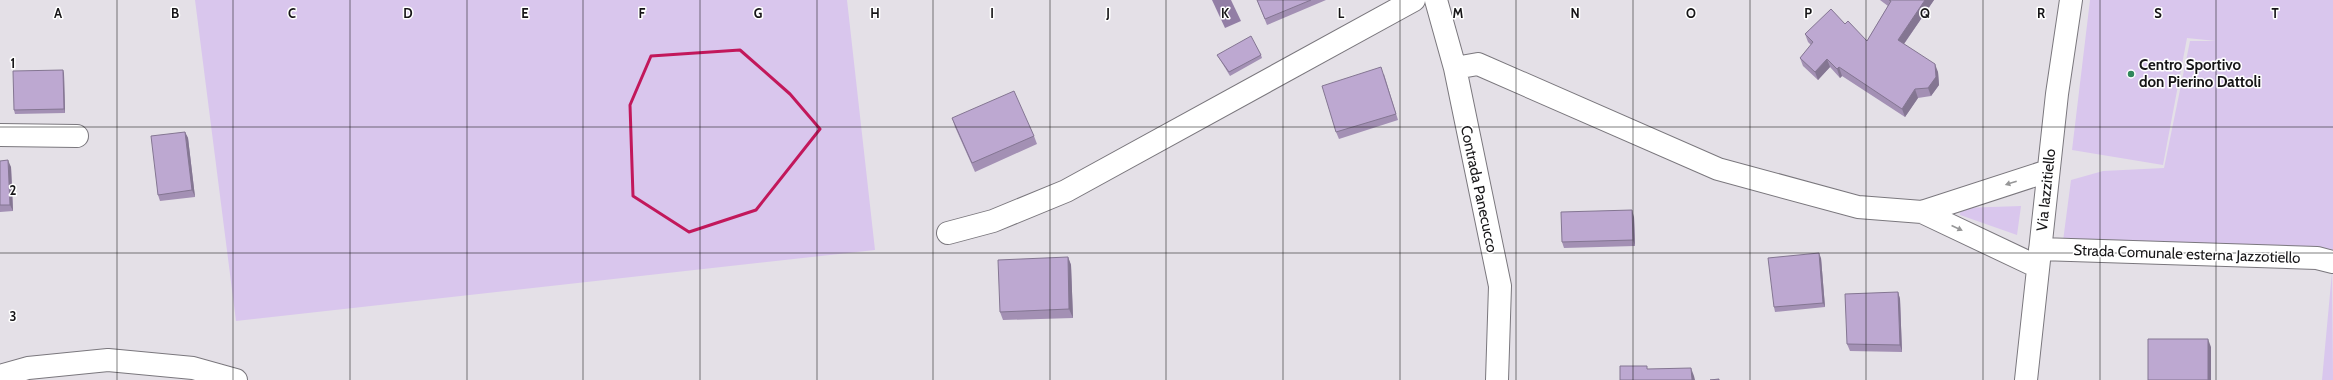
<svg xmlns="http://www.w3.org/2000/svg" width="2333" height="380" viewBox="0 0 2333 380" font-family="Cabin,sans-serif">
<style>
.green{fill:#d9c6ed}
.water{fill:#927ea5}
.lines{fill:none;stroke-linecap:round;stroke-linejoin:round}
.minor-casing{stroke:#7a777d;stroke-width:24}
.minor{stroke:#fff;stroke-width:22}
.wall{fill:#a390b4}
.shaded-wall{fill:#847692}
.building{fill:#bda8d1;stroke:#847692}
.oneway{fill:#969697}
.marked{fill:none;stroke:#c2185b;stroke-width:3;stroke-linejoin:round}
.grid{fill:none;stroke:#161517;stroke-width:1;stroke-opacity:0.55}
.poi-dot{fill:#31875b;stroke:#fff;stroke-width:1.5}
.labels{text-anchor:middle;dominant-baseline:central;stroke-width:3;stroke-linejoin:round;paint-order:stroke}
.poi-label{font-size:15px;font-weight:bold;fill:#161517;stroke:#fff;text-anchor:start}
.street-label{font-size:15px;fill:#161517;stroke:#fff}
.grid-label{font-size:13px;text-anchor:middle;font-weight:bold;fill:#161517;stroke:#fff;stroke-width:3;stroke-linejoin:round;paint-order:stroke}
</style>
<rect width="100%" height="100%" fill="#e4e0e7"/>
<path class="green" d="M 195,0 L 847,0 L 875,250 L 236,321 Z
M 2090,0 L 2333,0 L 2333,255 L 2063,241 L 2071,180 L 2103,171 L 2164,168 L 2190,41 L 2216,41 L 2187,38 L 2163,165 L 2072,150 Z
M 2021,206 L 2017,235 L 1960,215 L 1961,208 Z
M 2332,272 L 2333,380 L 2322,380 Z"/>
<path class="water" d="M 1212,0 L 1231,0 L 1241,21 L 1225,28 Z"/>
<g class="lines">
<g class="minor-casing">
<path id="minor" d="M 1436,0 L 1455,68 L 1500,286 L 1497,380
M 1455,68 L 1478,64 L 1718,169 L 1858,207 L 1922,212 L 2048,171
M 0,135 L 77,136
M 1922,212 L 2038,267
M 948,233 L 993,221 L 1066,191 L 1414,0
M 2040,249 L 2317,258 L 2333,262
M 0,376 L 28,368 L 108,360 L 193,368 L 236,380
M 2026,380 L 2057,94 L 2071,0"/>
</g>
<use href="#minor" class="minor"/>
</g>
<path class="wall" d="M 1257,0 L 1326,0 L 1267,25 Z
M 1880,0 L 1934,0 L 1904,44 L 1938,72 L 1939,85 L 1931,96 L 1918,98 L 1905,117 L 1842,76 L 1840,78 L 1830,67 L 1818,80 L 1803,66 L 1800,58 L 1811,45 L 1808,42 L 1805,34 L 1845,24 L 1867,41 L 1888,6 Z
M 1217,55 L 1261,55 L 1262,58 L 1230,76 L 1219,58 Z
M 63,70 L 64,74 L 65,113 L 15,114 L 14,110 Z
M 1384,74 L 1398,120 L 1339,139 L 1336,132 Z
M 952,118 L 1034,136 L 1037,144 L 975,172 L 955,127 Z
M 185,132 L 188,138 L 195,197 L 160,201 L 158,195 Z
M 0,161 L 11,167 L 13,211 L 0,212 Z
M 1634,217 L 1635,246 L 1564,248 L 1562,242 Z
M 1068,257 L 1071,265 L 1073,318 L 1003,320 L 1000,312 Z
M 1821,258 L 1825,307 L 1775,312 L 1774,307 Z
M 1898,292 L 1900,299 L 1902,352 L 1850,351 L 1847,344 Z"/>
<path class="shaded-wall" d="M 1925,0 L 1934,0 L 1901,48 L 1898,40 Z
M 1827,59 L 1830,67 L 1818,80 L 1815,72 Z
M 1935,64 L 1938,72 L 1939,85 L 1931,96 L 1928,88 Z
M 1839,67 L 1842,76 L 1840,78 L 1837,69 Z
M 63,70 L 64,74 L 65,113 L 64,109 Z
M 1915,89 L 1918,98 L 1905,117 L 1902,109 Z
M 185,132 L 188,138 L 195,197 L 192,190 Z
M 8,160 L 11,167 L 13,211 L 10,205 Z
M 1632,210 L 1634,217 L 1635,246 L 1633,240 Z
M 1819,253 L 1821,258 L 1825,307 L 1823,303 Z
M 1068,257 L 1071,265 L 1073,318 L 1069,309 Z
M 1898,292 L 1900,299 L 1902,352 L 1900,345 Z
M 2208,339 L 2211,347 L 2211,380 L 2208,380 Z
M 1691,368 L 1694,376 L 1695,380 L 1692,380 Z"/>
<path class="building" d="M 1257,0 L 1311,0 L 1265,19 Z
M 1889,0 L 1925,0 L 1898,40 L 1935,64 L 1936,77 L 1928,88 L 1915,89 L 1902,109 L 1839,67 L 1837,69 L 1827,59 L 1815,72 L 1800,58 L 1813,42 L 1805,34 L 1831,9 L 1845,24 L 1848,21 L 1867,41 L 1891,1 Z
M 1251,36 L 1261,55 L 1229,72 L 1217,55 Z
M 1381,67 L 1396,114 L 1336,132 L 1322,86 Z
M 63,70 L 64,109 L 14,110 L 13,71 Z
M 1014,91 L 1034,136 L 972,163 L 952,118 Z
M 185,132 L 192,190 L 158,195 L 151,136 Z
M 8,160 L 10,205 L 0,205 L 0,161 Z
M 1632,210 L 1633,240 L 1562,242 L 1561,212 Z
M 1819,253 L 1823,303 L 1774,307 L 1768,258 Z
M 1068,257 L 1069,309 L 1000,312 L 998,260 Z
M 1898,292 L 1900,345 L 1847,344 L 1845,294 Z
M 2148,339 L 2208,339 L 2208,380 L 2148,380 Z
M 1620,366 L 1647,366 L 1647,369 L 1691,368 L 1692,380 L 1620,380 Z
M 1719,379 L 1719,380 L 1710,380 Z"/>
<defs><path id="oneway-solid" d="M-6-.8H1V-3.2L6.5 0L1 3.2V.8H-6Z"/></defs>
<g class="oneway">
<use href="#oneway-solid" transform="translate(2011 183) rotate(162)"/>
<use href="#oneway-solid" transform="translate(1957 228) rotate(25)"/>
</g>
<path class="marked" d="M 740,50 L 790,94 L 820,129 L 756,210 L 689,232 L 633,196 L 630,105 L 651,56 Z"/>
<path class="grid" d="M 117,0 L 117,380M 233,0 L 233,380M 350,0 L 350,380M 467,0 L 467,380M 583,0 L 583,380M 700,0 L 700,380M 817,0 L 817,380M 933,0 L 933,380M 1050,0 L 1050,380M 1166,0 L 1166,380M 1283,0 L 1283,380M 1400,0 L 1400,380M 1516,0 L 1516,380M 1633,0 L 1633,380M 1750,0 L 1750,380M 1866,0 L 1866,380M 1983,0 L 1983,380M 2100,0 L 2100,380M 2216,0 L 2216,380M 0,127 L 2333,127M 0,253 L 2333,253"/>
<circle class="poi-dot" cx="2131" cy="74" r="4"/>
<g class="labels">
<g class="poi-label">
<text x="2139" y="65">Centro Sportivo<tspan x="2139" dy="17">don Pierino Dattoli</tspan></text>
</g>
<g class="street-label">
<text transform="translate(1479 189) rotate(78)">Contrada Panecucco</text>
<text transform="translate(2046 190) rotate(-84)">Via Iazzitiello</text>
<text transform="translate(2187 254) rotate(2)">Strada Comunale esterna Jazzotiello</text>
</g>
</g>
<g class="grid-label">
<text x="58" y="18">A</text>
<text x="175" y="18">B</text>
<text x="292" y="18">C</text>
<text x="408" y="18">D</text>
<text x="525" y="18">E</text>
<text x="642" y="18">F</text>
<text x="758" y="18">G</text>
<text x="875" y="18">H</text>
<text x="992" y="18">I</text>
<text x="1108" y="18">J</text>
<text x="1225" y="18">K</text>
<text x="1341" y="18">L</text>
<text x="1458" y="18">M</text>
<text x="1575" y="18">N</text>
<text x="1691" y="18">O</text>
<text x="1808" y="18">P</text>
<text x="1925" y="18">Q</text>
<text x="2041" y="18">R</text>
<text x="2158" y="18">S</text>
<text x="2275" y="18">T</text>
<text x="13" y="68">1</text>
<text x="13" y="195">2</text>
<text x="13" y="321">3</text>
</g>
</svg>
